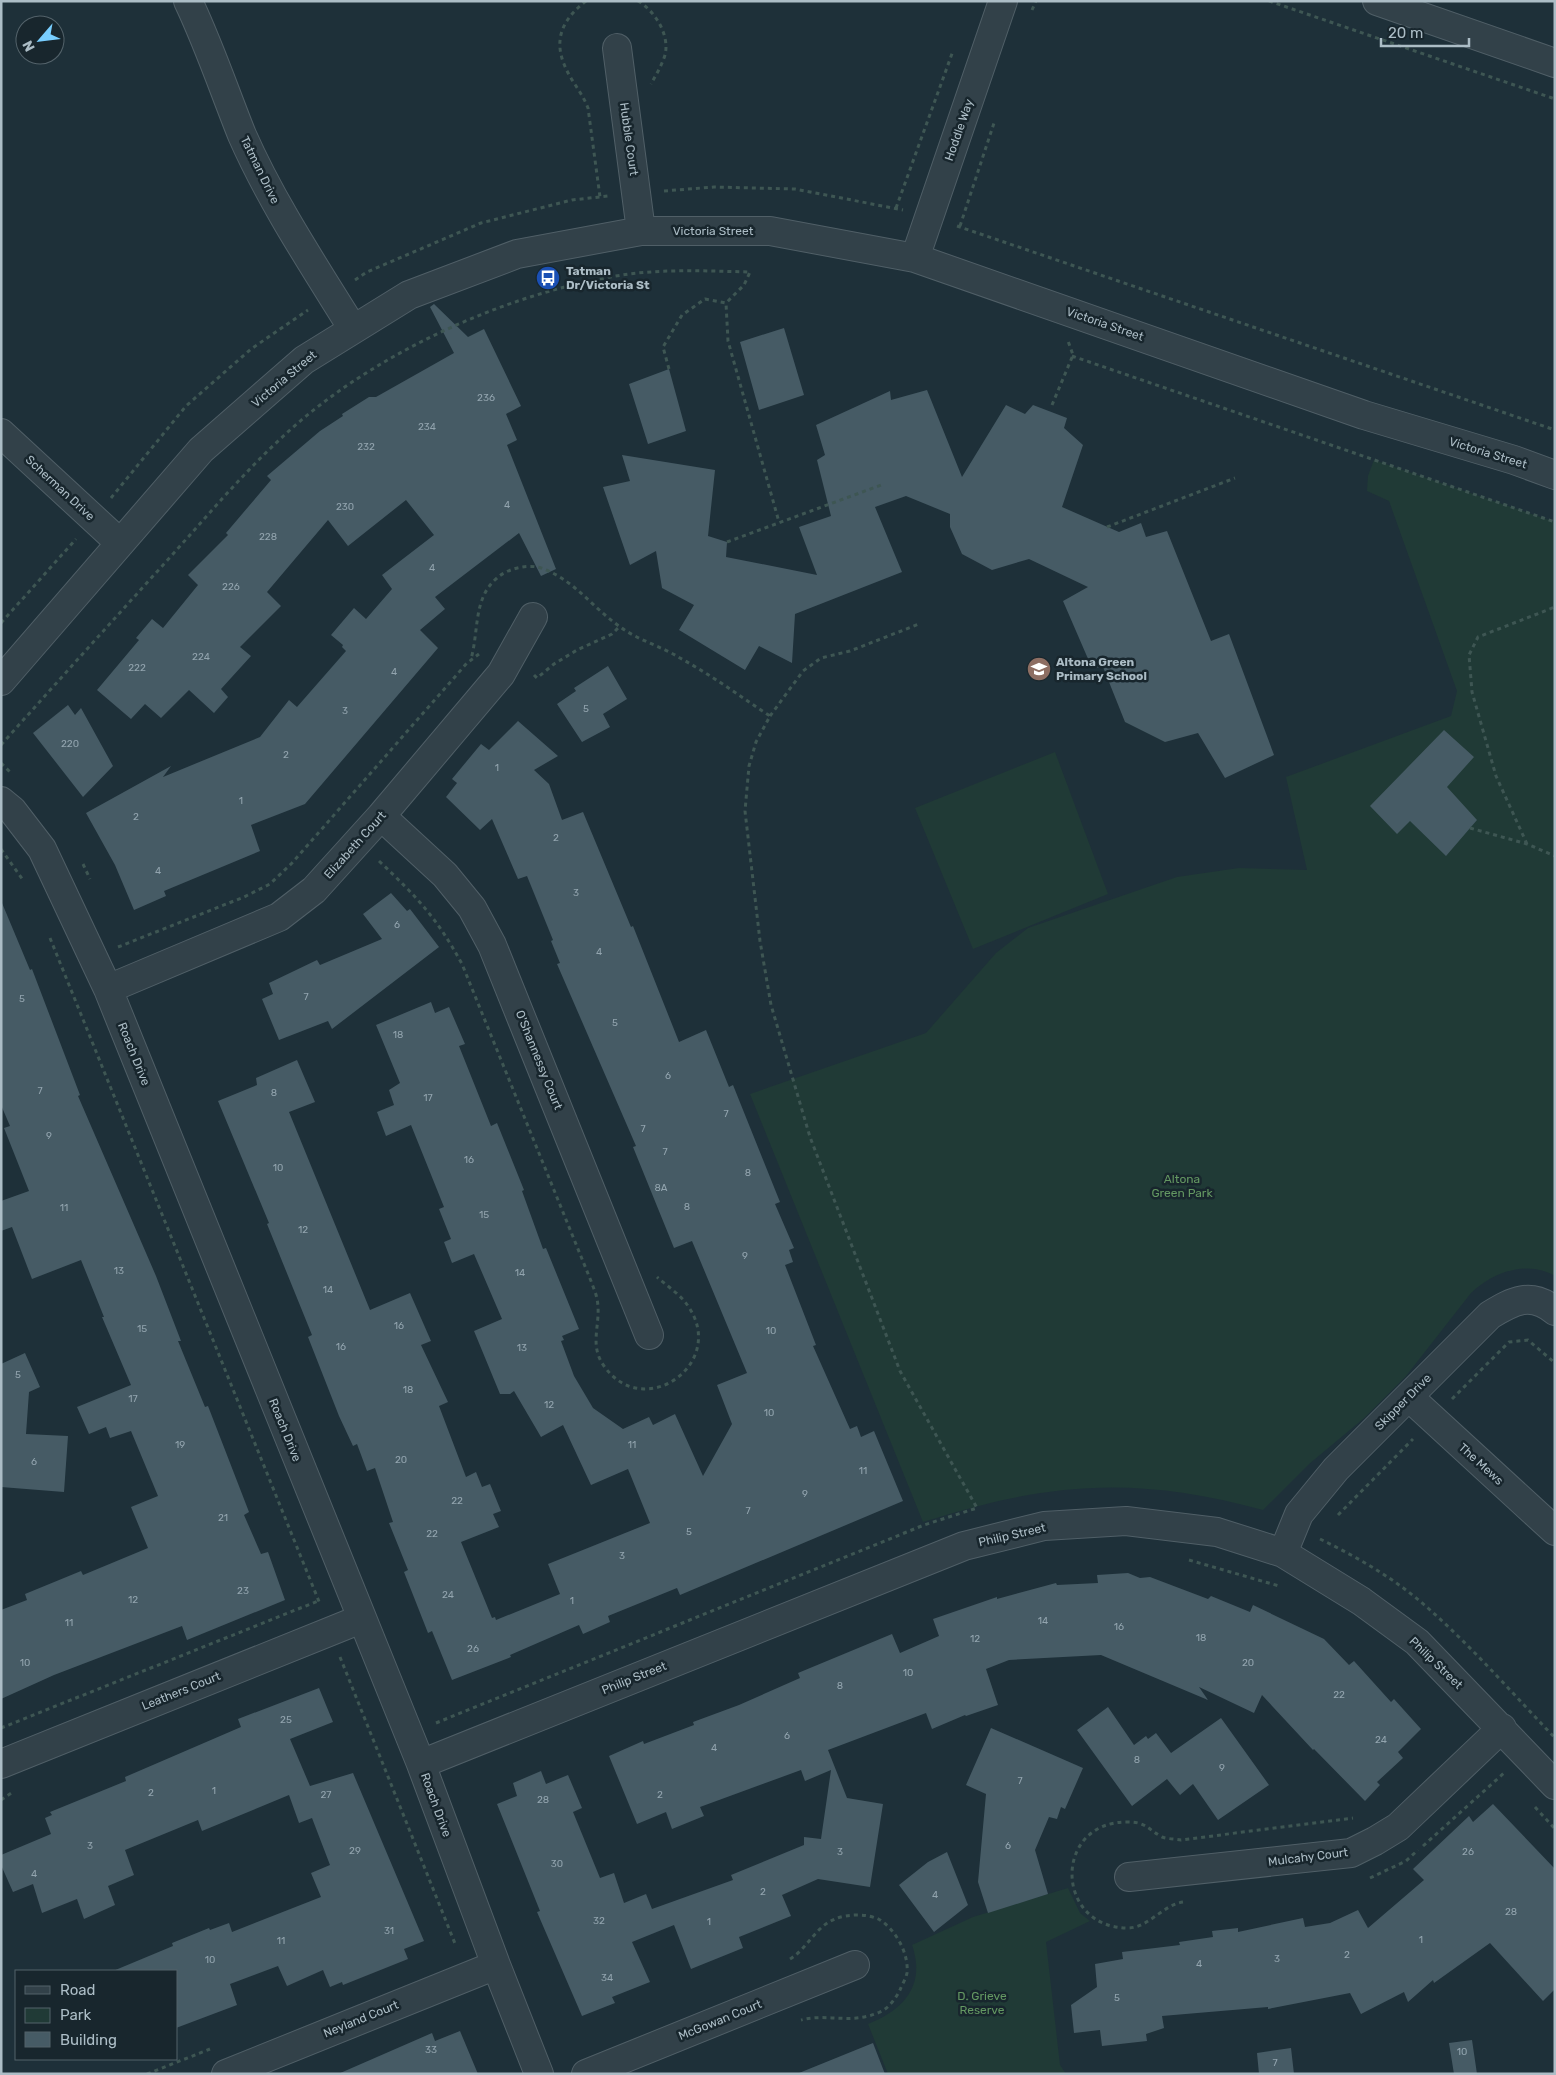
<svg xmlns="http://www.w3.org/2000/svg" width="1556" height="2075" viewBox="0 0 1556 2075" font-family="Rubik,sans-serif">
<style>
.green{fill:#203a36}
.building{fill:#465b65}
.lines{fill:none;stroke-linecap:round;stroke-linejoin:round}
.minor-casing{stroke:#505f67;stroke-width:30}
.path{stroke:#3e5653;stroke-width:3;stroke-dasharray:4 4;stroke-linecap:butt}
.minor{stroke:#324149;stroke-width:28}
.labels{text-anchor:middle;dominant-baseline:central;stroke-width:5;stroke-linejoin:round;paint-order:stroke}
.number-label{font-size:10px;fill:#92a4ae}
.street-label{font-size:12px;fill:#acbdc6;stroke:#18262d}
.poi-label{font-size:12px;font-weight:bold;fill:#acbdc6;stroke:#18262d;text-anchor:start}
.park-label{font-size:12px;fill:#649862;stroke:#18262d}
</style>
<rect width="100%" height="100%" fill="#1e3039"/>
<path class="green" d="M 1374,460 L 1555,522 L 1555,1276 C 1526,1259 1492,1273 1471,1293 L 1406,1376 L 1363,1419 L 1309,1464 L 1263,1510 C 1135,1475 1048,1482 923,1522 L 750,1094 L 926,1033 L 996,953 L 1028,928 L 1177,877 L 1239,868 L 1307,870 L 1286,777 L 1451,716 L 1457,691 L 1389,501 L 1367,491 L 1368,476 Z
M 1055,752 L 1108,894 L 973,949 L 915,808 Z
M 1068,1888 L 1080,1913 L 1090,1921 L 1046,1942 L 1060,2065 L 1066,2074 L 888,2074 L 868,2024 C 904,2010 926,1985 912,1945 L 973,1917 Z"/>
<path class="building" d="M 434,304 L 468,337 L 484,329 L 521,406 L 506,414 L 517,440 L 507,445 L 556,569 L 541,576 L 519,533 L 435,597 L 445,609 L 420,630 L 438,648 L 305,804 L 251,825 L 260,851 L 164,891 L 166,896 L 134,910 L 115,865 L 86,813 L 171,766 L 163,777 L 260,737 L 289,700 L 297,707 L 346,651 L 342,647 L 343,645 L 331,635 L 354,608 L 366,619 L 392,589 L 382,575 L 434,535 L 406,500 L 348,546 L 328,520 L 267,592 L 281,606 L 240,647 L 251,656 L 221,689 L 228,697 L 214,713 L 189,690 L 161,718 L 145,704 L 131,719 L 97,690 L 139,640 L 136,638 L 152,619 L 163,628 L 198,585 L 188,575 L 228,535 L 226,533 L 271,480 L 267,476 L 320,431 L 343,416 L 342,414 L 369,397 L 376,397 L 454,353 L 430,307 Z
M 784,328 L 804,395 L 759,410 L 740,342 Z
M 669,369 L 686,431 L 648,444 L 629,384 Z
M 927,390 L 962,477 L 1006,405 L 1025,414 L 1033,405 L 1067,418 L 1064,428 L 1083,445 L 1062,507 L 1119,532 L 1141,523 L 1146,537 L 1167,531 L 1211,641 L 1229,634 L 1274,755 L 1225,778 L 1198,733 L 1165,742 L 1125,722 L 1103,667 L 1092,668 L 1063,601 L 1088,587 L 1029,559 L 992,570 L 962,554 L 950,527 L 950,514 L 906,496 L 875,507 L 902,572 L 795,614 L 792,663 L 759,646 L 745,670 L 679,630 L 694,605 L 662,588 L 656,551 L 630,565 L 603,487 L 630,481 L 622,455 L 715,470 L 708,536 L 727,542 L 726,557 L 817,575 L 799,527 L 831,516 L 817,460 L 825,455 L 816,425 L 890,391 L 891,400 Z
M 608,666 L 627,699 L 603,714 L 610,727 L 582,742 L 557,704 L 576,691 L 574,688 Z
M 68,705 L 75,715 L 81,708 L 113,766 L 83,797 L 33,733 Z
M 518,721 L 558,756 L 534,770 L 549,784 L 562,820 L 583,812 L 631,927 L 633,926 L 679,1042 L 706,1030 L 729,1087 L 733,1085 L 780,1202 L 775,1204 L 794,1248 L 789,1250 L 793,1262 L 785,1265 L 816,1345 L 813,1346 L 850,1429 L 857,1426 L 861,1437 L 874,1431 L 903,1501 L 680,1595 L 677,1588 L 608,1616 L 610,1622 L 583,1634 L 579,1625 L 510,1655 L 511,1657 L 452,1680 L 432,1631 L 428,1633 L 404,1572 L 408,1570 L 389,1523 L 393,1522 L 375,1468 L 367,1471 L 357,1444 L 353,1446 L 339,1416 L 308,1337 L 312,1335 L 267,1224 L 269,1223 L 218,1101 L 257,1085 L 256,1078 L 297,1060 L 315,1102 L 289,1112 L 370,1310 L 410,1293 L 431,1341 L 421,1345 L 448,1402 L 439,1406 L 466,1477 L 476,1472 L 482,1487 L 490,1484 L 501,1511 L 493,1514 L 499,1527 L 461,1542 L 492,1618 L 495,1617 L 496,1620 L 560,1594 L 548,1564 L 650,1523 L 628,1469 L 591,1485 L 563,1425 L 541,1437 L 514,1391 L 510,1394 L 500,1394 L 474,1331 L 502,1319 L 474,1254 L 452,1263 L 444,1242 L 451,1239 L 439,1209 L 444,1207 L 411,1125 L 386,1136 L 377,1112 L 394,1105 L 389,1090 L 400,1083 L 376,1025 L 431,1002 L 435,1013 L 449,1007 L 465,1044 L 459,1046 L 491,1126 L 497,1123 L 524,1190 L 522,1191 L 543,1249 L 546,1248 L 579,1329 L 562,1336 L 564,1340 L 561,1341 L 574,1376 L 593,1408 L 623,1429 L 649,1417 L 653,1425 L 675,1414 L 703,1476 L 732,1424 L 717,1385 L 747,1373 L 692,1241 L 674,1248 L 633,1147 L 636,1146 L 557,964 L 560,963 L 551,941 L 553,940 L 527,876 L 518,879 L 492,819 L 480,830 L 446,797 L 457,783 L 452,779 L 481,744 L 489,750 Z
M 1444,730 L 1474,757 L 1447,787 L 1477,820 L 1446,856 L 1410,821 L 1397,834 L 1370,806 Z
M 391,893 L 407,911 L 410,909 L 439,947 L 332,1029 L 328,1021 L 279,1040 L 262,999 L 273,994 L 269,983 L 317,960 L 320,965 L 382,939 L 363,914 Z
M 2,903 L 30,970 L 32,969 L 80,1095 L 78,1096 L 156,1276 L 181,1341 L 178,1341 L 205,1407 L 208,1406 L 249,1512 L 244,1515 L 261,1554 L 268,1552 L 285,1600 L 187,1640 L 182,1626 L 54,1675 L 1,1699 L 1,1610 L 27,1600 L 25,1594 L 81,1571 L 83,1575 L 148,1548 L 131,1507 L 158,1496 L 131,1431 L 110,1438 L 106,1427 L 89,1434 L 77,1407 L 131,1385 L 102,1317 L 104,1317 L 81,1260 L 32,1279 L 12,1227 L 1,1231 L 1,1201 L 29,1191 L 4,1128 L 10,1126 L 1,1105 Z
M 25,1353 L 40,1387 L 29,1392 L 26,1434 L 68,1436 L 64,1492 L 1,1487 L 1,1364 Z
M 1128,1573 L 1140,1578 L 1150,1577 L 1208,1599 L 1211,1596 L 1250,1612 L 1253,1605 L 1324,1639 L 1349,1665 L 1354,1661 L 1391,1702 L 1394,1699 L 1421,1729 L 1398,1752 L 1403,1758 L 1377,1782 L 1380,1785 L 1365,1801 L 1314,1749 L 1313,1750 L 1262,1695 L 1254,1713 L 1199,1687 L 1208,1700 L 1101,1655 L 1009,1660 L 986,1669 L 998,1705 L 966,1716 L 965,1715 L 932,1729 L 926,1713 L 828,1750 L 847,1798 L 883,1804 L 870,1887 L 818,1879 L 782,1895 L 791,1916 L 739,1937 L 743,1948 L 691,1969 L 674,1925 L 632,1942 L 650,1982 L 612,1997 L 615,2003 L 582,2016 L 537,1912 L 540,1911 L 497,1804 L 517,1796 L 513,1783 L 541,1771 L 546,1784 L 568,1775 L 582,1808 L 573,1812 L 600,1878 L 614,1873 L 624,1903 L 646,1894 L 652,1909 L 733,1880 L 731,1875 L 804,1845 L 804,1837 L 821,1839 L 831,1770 L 805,1781 L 801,1770 L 700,1807 L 704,1816 L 672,1829 L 666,1812 L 637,1824 L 609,1756 L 643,1741 L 644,1744 L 694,1725 L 693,1722 L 739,1705 L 800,1678 L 798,1673 L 892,1634 L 900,1653 L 939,1636 L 933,1619 L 997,1597 L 997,1599 L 1056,1583 L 1057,1585 L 1098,1583 L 1097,1575 Z
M 319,1688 L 333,1722 L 290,1739 L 310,1786 L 353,1773 L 424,1941 L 404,1949 L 408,1959 L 343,1985 L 342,1982 L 330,1987 L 323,1970 L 287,1986 L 278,1966 L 230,1984 L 237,2005 L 176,2028 L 176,1971 L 113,1971 L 173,1946 L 172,1943 L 209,1928 L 210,1930 L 229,1923 L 232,1932 L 321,1897 L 311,1873 L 330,1865 L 312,1818 L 299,1823 L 289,1795 L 202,1831 L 198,1820 L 125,1850 L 134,1875 L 108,1886 L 115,1905 L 84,1919 L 77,1899 L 42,1913 L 33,1884 L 13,1892 L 1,1865 L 1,1855 L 51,1834 L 45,1818 L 52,1815 L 50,1812 L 126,1781 L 125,1777 L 241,1727 L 238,1719 Z
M 1108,1707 L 1134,1745 L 1146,1736 L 1148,1739 L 1156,1733 L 1171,1753 L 1221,1718 L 1269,1785 L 1218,1820 L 1193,1784 L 1180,1795 L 1167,1779 L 1132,1806 L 1077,1730 Z
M 991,1728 L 1083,1768 L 1065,1809 L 1061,1807 L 1057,1819 L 1049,1817 L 1035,1850 L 1048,1894 L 988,1913 L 978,1882 L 986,1794 L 966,1785 Z
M 1493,1804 L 1555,1869 L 1555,1989 L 1543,2001 L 1490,1943 L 1434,1983 L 1433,1980 L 1408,2002 L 1404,1992 L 1361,2014 L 1350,1993 L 1268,2009 L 1268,2007 L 1162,2016 L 1164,2028 L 1146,2034 L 1147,2041 L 1102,2046 L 1100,2030 L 1074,2033 L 1071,2005 L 1097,1987 L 1095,1964 L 1123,1959 L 1122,1952 L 1180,1945 L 1179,1942 L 1213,1937 L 1212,1931 L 1238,1928 L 1238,1932 L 1303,1918 L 1305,1927 L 1330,1923 L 1358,1910 L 1368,1928 L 1424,1880 L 1413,1869 L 1469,1816 L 1473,1822 Z
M 947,1852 L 968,1905 L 934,1932 L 899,1885 L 928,1862 Z
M 460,2031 L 478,2074 L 338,2074 L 432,2033 L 435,2041 Z
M 1472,2040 L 1477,2074 L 1454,2074 L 1449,2043 Z
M 873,2043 L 885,2074 L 799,2074 L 799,2073 Z
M 1291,2048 L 1294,2074 L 1259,2074 L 1257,2053 Z"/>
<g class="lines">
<g class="minor-casing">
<path id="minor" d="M 188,1 C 209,45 224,90 242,135 C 272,203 314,266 353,329
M 1377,1 L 1555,63
M 617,48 L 641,231
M 915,258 L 1003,1
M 1,433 L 120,543
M 1,681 L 201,450 L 304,360 L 409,295 L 517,254 L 641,231 L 770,231 L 915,258 L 1364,415 L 1514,460 L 1555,475
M 1,801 L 12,810 L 42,849 L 108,989 L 421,1764 L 496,1965 L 539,2074
M 381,816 L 445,875 L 472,908 L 492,945 L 649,1335
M 108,989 L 279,917 L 314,890 L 381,816 L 501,674 L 533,617
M 1409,1397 L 1555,1531
M 1283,1553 L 1299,1514 L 1336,1469 L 1490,1315 C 1513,1301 1531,1291 1555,1311
M 1,1764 L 361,1619
M 421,1764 L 964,1546 L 1044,1526 L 1126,1521 L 1217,1532 L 1283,1553 L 1361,1601 L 1417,1642 L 1555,1785
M 1129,1877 L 1351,1853 L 1375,1841 L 1398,1827 L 1502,1728
M 226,2074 L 496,1965
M 586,2074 L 855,1965"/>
</g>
<path class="path" d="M 586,1 C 565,17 553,37 564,64 C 570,80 582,92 588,108 L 600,197
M 638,1 C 655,11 670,35 665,55 C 662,65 656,75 651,84
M 1269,1 L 1555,99
M 1032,10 L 1036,1
M 664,191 L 714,187 L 795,189 L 903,210
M 896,208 L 953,51
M 957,226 L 1555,430
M 960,226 L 995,120
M 355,280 L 367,272 L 481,223 L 572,200 L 608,196
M 1072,356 L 1555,522
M 669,369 L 663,347 L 682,315 L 705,299 L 726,303 L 728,341 L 779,522
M 1052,405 L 1073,355 L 1068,341
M 111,498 L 186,406 L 251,349 L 308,310
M 1107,527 L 1235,478
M 727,542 L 884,484
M 1,623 L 76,539
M 534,675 L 537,678 L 554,664 L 577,650 L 612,634 L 619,627
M 770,716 L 803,671 L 821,658 L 850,651 L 919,624
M 1,745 C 58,681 115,618 173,554 C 215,507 256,458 305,417 C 392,345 517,290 629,274 C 669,269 710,271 750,272 L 744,285 L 726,303
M 1,763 L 12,774
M 1470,828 L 1527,844 L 1555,856
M 1527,844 L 1496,776 L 1472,692 L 1469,655 L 1478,637 L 1555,607
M 1,849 L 23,880
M 379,861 C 417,897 437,918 462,964 L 591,1281 C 593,1287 596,1293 597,1299 C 602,1323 588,1344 604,1366 C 644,1423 728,1363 688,1306 C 681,1295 667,1286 657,1277
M 83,864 L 90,879
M 50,938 L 320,1604
M 118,947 L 244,897 L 270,884 L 292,863 L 467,663 L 479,654
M 1452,1399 L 1509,1342 L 1528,1340 L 1555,1363
M 1338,1515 L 1413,1439
M 1320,1539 C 1359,1558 1397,1580 1429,1609 C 1474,1649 1514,1695 1555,1738
M 1189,1560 L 1279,1586
M 340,1657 L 456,1946
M 436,1723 L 924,1525 L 977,1508 L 900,1371 L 810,1137 L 771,1005 L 760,941 L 745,811 L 749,766 L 756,742 L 770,716 C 740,696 711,675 680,658 C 661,646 637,640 619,626 C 592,607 576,582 544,569 C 530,563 508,568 497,578 C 473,598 479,631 471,659
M 1,1728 L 318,1601
M 1,1800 L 13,1792
M 1535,1807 L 1555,1829
M 1423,1846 L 1504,1773
M 1370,1878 L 1406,1861 L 1418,1850
M 1183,1902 C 1163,1905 1149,1927 1129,1928 C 1054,1929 1052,1820 1129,1822 C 1146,1822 1149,1830 1162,1837 C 1167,1839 1176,1839 1181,1840 L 1353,1818
M 790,1959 C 808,1948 815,1927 835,1919 C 847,1914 868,1913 880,1920 C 896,1930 909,1954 907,1973 C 906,1978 902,1985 900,1990 C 896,1998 888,2009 880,2012 C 851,2025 828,2013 801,2020
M 147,2074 L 210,2049"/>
<use href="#minor" class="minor"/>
</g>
<defs>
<g id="bus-disc" transform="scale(1.25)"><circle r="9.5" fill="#1a4fb4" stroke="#18262d"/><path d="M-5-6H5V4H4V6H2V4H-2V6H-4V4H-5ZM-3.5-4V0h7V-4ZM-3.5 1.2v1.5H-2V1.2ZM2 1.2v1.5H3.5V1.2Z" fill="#fff"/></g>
<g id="school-disc" transform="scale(1.25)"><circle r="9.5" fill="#8d6e63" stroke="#18262d"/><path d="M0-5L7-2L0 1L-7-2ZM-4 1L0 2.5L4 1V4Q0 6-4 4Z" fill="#fff"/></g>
</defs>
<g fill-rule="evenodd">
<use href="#bus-disc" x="548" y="278"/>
<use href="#school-disc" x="1039" y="669"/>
</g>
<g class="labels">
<g class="number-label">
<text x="486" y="398">236</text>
<text x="427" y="427">234</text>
<text x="366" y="447">232</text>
<text x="507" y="505">4</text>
<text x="345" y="507">230</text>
<text x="268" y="537">228</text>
<text x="432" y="568">4</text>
<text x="231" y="587">226</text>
<text x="201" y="657">224</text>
<text x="137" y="668">222</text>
<text x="394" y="672">4</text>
<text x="586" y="709">5</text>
<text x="345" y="711">3</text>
<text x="70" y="744">220</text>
<text x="286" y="755">2</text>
<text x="497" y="768">1</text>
<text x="241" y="801">1</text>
<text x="136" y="817">2</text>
<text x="556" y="838">2</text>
<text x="158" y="871">4</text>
<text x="576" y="893">3</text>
<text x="397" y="925">6</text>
<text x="599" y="952">4</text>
<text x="306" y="997">7</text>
<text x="22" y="999">5</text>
<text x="615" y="1023">5</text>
<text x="398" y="1035">18</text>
<text x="668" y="1076">6</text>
<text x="40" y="1091">7</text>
<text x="274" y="1093">8</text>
<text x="428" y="1098">17</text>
<text x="726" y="1114">7</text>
<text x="643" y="1129">7</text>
<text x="49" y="1136">9</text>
<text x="665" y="1152">7</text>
<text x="469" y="1160">16</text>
<text x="278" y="1168">10</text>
<text x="748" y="1173">8</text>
<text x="661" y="1188">8A</text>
<text x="687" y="1207">8</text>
<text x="64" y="1208">11</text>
<text x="484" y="1215">15</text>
<text x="303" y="1230">12</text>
<text x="745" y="1256">9</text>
<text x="119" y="1271">13</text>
<text x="520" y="1273">14</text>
<text x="328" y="1290">14</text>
<text x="399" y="1326">16</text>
<text x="142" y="1329">15</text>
<text x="771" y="1331">10</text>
<text x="341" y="1347">16</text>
<text x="522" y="1348">13</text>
<text x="18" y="1375">5</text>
<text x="408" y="1390">18</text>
<text x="133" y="1399">17</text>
<text x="549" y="1405">12</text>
<text x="769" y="1413">10</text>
<text x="180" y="1445">19</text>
<text x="632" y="1445">11</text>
<text x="401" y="1460">20</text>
<text x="34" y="1462">6</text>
<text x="863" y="1471">11</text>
<text x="805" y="1494">9</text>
<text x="457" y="1501">22</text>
<text x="748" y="1511">7</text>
<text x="223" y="1518">21</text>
<text x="689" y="1532">5</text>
<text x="432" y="1534">22</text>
<text x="622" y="1556">3</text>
<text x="243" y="1591">23</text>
<text x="448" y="1595">24</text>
<text x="133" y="1600">12</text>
<text x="572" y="1601">1</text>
<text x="1043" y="1621">14</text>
<text x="69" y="1623">11</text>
<text x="1119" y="1627">16</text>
<text x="1201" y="1638">18</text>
<text x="975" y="1639">12</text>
<text x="473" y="1649">26</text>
<text x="25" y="1663">10</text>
<text x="1248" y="1663">20</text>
<text x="908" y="1673">10</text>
<text x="840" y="1686">8</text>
<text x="1339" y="1695">22</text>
<text x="286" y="1720">25</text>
<text x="787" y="1736">6</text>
<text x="1381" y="1740">24</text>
<text x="714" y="1748">4</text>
<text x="1137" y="1760">8</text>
<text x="1222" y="1768">9</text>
<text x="1020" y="1781">7</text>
<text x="214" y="1791">1</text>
<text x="151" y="1793">2</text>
<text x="326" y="1795">27</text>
<text x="660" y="1795">2</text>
<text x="543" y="1800">28</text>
<text x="90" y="1846">3</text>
<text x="1008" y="1846">6</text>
<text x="355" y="1851">29</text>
<text x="840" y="1852">3</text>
<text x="1468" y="1852">26</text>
<text x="557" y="1864">30</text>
<text x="34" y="1874">4</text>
<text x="763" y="1892">2</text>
<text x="935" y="1895">4</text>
<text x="1511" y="1912">28</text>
<text x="599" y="1921">32</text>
<text x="709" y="1922">1</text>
<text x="389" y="1931">31</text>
<text x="1421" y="1940">1</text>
<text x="281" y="1941">11</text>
<text x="1347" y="1955">2</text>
<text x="1277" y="1959">3</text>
<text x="210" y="1960">10</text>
<text x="1199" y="1964">4</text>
<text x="607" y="1978">34</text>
<text x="1117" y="1998">5</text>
<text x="431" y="2050">33</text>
<text x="1462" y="2052">10</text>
<text x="1275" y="2063">7</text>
</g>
<g class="street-label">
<text transform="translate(959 130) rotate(-71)">Hoddle Way</text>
<text transform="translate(629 139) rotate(82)">Hubble Court</text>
<text transform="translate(260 170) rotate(64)">Tatman Drive</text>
<text x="713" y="231">Victoria Street</text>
<text transform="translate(1105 324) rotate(19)">Victoria Street</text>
<text transform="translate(284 379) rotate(-40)">Victoria Street</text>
<text transform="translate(1488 453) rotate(17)">Victoria Street</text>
<text transform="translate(60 488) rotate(43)">Scherman Drive</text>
<text transform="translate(355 845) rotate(-48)">Elizabeth Court</text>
<text transform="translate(134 1054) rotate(68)">Roach Drive</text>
<text transform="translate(539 1060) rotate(68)">O'Shannessy Court</text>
<text transform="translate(1403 1402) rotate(-45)">Skipper Drive</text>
<text transform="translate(285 1430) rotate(68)">Roach Drive</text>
<text transform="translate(1481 1464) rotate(42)">The Mews</text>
<text transform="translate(1012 1535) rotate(-13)">Philip Street</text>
<text transform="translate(1436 1663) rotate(44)">Philip Street</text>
<text transform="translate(634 1678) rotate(-22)">Philip Street</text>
<text transform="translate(181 1691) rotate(-22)">Leathers Court</text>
<text transform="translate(436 1805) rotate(70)">Roach Drive</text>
<text transform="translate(1308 1857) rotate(-7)">Mulcahy Court</text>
<text transform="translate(361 2019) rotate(-22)">Neyland Court</text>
<text transform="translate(720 2020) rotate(-22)">McGowan Court</text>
</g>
<g class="poi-label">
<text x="566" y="271">Tatman<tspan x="566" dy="14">Dr/Victoria St</tspan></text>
<text x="1056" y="662">Altona Green<tspan x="1056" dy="14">Primary School</tspan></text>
</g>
<g class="park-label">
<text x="1182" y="1179">Altona<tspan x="1182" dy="14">Green Park</tspan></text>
<text x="982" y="1996">D. Grieve<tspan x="982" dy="14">Reserve</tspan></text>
</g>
</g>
<rect width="1556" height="2075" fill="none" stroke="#acbdc6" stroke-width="5"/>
<rect x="15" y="1970" width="162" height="90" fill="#18262d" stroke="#53626a"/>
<rect x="25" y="1986" width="25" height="8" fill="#324149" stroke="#53626a"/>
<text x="60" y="1995" font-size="15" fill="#acbdc6">Road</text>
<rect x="25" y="2008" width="25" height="15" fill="#203a36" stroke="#53626a"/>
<text x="60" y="2020" font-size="15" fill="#acbdc6">Park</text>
<rect x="25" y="2032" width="25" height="15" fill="#465b65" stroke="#53626a"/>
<text x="60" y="2045" font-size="15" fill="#acbdc6">Building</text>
<g transform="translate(40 40) rotate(242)"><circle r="24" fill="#18262d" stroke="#53626a"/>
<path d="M0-4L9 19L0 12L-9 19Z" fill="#78ceff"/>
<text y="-8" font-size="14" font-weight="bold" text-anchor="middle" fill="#acbdc6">N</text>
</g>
<path d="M1381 38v8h88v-8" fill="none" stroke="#acbdc6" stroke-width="2.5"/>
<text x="1388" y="38" font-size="15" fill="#acbdc6" stroke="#18262d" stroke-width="4" paint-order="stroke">20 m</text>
</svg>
